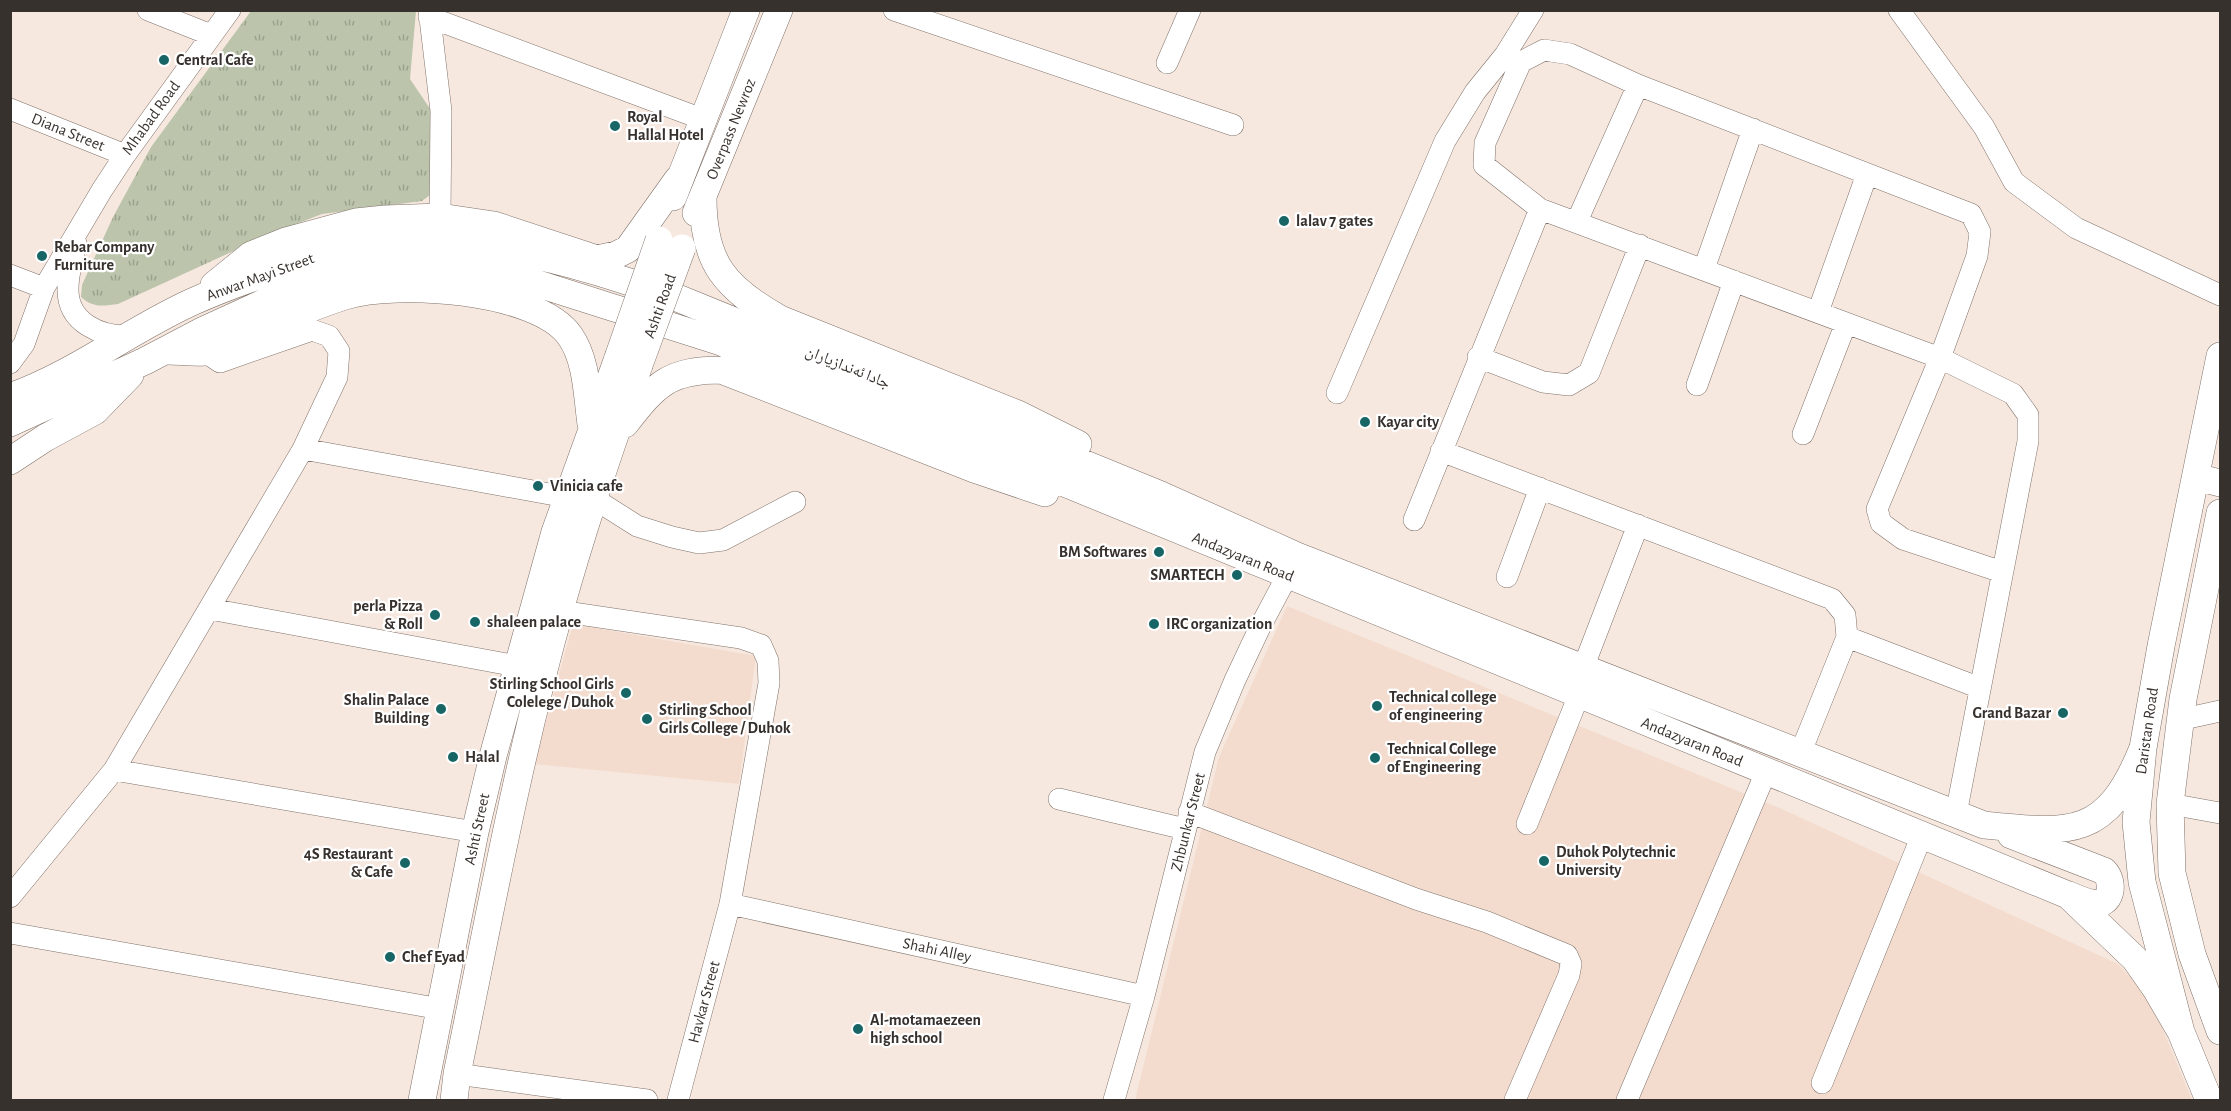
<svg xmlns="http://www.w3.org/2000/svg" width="2231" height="1111" viewBox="0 0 2231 1111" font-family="'Alegreya Sans','Noto Naskh Arabic',sans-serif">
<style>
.built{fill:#f3dcce}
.grass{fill:url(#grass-tufts)}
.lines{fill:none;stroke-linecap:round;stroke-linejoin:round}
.minor-casing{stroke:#80726a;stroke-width:22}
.major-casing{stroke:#80726a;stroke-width:28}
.minor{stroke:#fff;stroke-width:21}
.major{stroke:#fff;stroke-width:27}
.major-bridge-casing{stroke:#80726a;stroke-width:28;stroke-linecap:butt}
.major-bridge{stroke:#fff;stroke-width:27}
.poi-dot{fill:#176565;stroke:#fff;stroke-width:2}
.labels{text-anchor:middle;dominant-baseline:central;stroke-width:4.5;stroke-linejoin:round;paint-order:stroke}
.poi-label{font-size:16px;font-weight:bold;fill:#37312e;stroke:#fff;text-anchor:start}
.street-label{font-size:16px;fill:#37312e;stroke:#fff}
</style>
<defs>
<pattern id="grass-tufts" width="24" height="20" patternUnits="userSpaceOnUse" patternTransform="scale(1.5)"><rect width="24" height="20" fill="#bcc5ab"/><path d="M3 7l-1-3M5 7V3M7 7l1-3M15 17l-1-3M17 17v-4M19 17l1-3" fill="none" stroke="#9aa18c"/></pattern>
</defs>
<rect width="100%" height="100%" fill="#f7e8df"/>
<path class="built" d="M 1287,606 L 1782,809 L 2118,964 L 2150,999 L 2192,1100 L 1135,1100 L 1219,757 Z
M 573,624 L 756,656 L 739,784 L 534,764 Z"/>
<path class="grass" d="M 251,11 L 416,11 L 410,79 L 439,122 L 434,192 L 422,201 L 322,214 L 275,232 L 118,304 C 103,306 93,308 81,297 L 82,285 L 113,217 L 151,147 Z"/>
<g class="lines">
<g class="minor-casing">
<path id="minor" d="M 148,10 L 211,35
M 429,10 L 441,111 L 440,217
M 894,10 L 1233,125
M 1899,10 L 1984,127 L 2014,182 L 2076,228 L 2220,295
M 429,17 L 702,119
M 1167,63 L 1190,10
M 10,109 L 125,155
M 1540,209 L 1484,165 L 1485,143 L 1521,62 L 1544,50 L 1570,54 L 1638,85 L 1971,214 L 1980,232 L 1977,256 L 1940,358 L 1877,509 L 1881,523 L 1903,539 L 2002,572
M 1577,221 L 1638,85
M 76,243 C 73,258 68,273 68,288 C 67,323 101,337 130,336
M 1704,269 L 1753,129
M 10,275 L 44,288
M 1818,312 L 1867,174
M 1478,357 L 1543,382 L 1569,385 L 1589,373 L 1640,245
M 10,363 L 24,344 L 44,288 L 102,190 L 125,155 L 230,10
M 1697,385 L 1734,281
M 1337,393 L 1445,141 L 1475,92 L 1505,55 L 1533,10
M 1803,434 L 1846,323
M 303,449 L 566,497
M 1441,451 L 1832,599 L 1845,615 L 1847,637 L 1800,754
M 593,498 L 637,526 L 672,537 L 699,543 L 723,540 L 795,502
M 1414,520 L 1540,209 L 1940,358 L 2013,394 L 2028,415 L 2028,441 L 1956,814
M 1507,577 L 1540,488
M 210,609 L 517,666
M 559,611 L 741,638 L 761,645 L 768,661 L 769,683 L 730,904 L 678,1100
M 1847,637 L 1980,688
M 1583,668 L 1638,525
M 2179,720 L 2220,711
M 114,770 L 475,832
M 1059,799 L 1185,829
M 2170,804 L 2220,813
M 1189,812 L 1416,899 L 1487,922 L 1567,955 L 1571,964 L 1569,975 L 1515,1100
M 1527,824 L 1579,695
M 10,897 L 114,770 L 303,449 L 337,377 L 339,351 L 329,336 L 312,330 L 220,362 L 205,352
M 730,904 L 1144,996
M 10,933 L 441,1009
M 457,1074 L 647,1100
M 1822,1083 L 1922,835
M 1114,1100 L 1144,996 L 1205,752 L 1235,680 L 1260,627 L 1294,563
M 1627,1100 L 1766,772"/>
</g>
<g class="major-casing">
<path id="major" d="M 673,197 L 746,10
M 703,198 C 703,263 725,288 780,319 L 1018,414 L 1078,444
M 696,213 L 779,10
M 214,285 L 251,255 L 286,241 L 356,222 L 385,219 L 440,217 L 494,225 L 597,259 L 616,255 L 628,249 L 678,179
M 168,351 C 179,351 193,353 204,352 C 217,349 231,341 243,336 C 277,322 310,307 345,296 C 396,280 537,289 570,336 C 587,360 587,396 591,424
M 10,397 C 75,374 130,330 192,302 C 225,287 260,275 294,264 C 310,259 326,251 342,248 C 462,227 567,260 680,299 L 1161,495 L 1297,556 L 1984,825 C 2072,834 2107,838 2143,748
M 10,423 L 145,361 L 204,330 L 285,293 L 318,282 L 352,273 L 392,268 L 457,268 L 493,273 L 526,280 L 721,342 L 2068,895 L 2135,959 L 2156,989 L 2181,1032
M 625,424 C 656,384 669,370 721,370 L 974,469 L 1045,493
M 10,461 L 45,438 L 95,411 L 130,375
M 2196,477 L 2220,483
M 2220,513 L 2183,699 L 2170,804 L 2172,873 L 2192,954 L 2220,1031
M 2011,835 L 2104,871 C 2115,882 2112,907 2092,903 C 2084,902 2076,898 2069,895
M 422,1100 L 475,832 L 493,756 L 555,532 L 618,358
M 454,1100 L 457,1074 C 489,919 517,763 560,610 C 583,527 611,446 639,365
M 2209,1100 L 2181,1032 L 2142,882 L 2136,822 L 2143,748 L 2161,646 L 2220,356"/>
</g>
<use href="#minor" class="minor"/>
<use href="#major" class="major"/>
<g class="major-bridge-casing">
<path id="major-bridge" d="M 618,358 L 659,240
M 639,365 L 682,248"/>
</g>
<use href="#major-bridge" class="major-bridge"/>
</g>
<g class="poi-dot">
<circle cx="164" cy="60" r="6"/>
<circle cx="615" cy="126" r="6"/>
<circle cx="1284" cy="221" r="6"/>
<circle cx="42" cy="256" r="6"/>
<circle cx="1365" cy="422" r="6"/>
<circle cx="538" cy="486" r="6"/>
<circle cx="1159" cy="552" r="6"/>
<circle cx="1237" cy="575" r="6"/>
<circle cx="435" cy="615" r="6"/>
<circle cx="475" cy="622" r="6"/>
<circle cx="1154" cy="624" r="6"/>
<circle cx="626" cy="693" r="6"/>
<circle cx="1377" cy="706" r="6"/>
<circle cx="441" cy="709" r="6"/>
<circle cx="2063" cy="713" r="6"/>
<circle cx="647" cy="719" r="6"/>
<circle cx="453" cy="757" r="6"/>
<circle cx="1375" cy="758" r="6"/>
<circle cx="1544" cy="861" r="6"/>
<circle cx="405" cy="863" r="6"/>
<circle cx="390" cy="957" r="6"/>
<circle cx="858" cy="1029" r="6"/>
</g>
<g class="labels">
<g class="poi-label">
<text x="176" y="60">Central Cafe</text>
<text x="627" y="117">Royal<tspan x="627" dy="18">Hallal Hotel</tspan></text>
<text x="1296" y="221">lalav 7 gates</text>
<text x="54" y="247">Rebar Company<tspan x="54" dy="18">Furniture</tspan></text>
<text x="1377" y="422">Kayar city</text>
<text x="550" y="486">Vinicia cafe</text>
<text x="1147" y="552" text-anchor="end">BM Softwares</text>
<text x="1225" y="575" text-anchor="end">SMARTECH</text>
<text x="423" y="606" text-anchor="end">perla Pizza<tspan x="423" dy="18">&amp; Roll</tspan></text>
<text x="487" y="622">shaleen palace</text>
<text x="1166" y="624">IRC organization</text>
<text x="614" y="684" text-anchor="end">Stirling School Girls<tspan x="614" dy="18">Colelege / Duhok</tspan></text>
<text x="1389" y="697">Technical college<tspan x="1389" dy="18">of engineering</tspan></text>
<text x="429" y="700" text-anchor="end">Shalin Palace<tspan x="429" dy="18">Building</tspan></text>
<text x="659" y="710">Stirling School<tspan x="659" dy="18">Girls College / Duhok</tspan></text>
<text x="2051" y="713" text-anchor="end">Grand Bazar</text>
<text x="1387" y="749">Technical College<tspan x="1387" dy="18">of Engineering</tspan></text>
<text x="465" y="757">Halal</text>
<text x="1556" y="852">Duhok Polytechnic<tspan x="1556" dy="18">University</tspan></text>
<text x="393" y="854" text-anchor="end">4S Restaurant<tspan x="393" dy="18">&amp; Cafe</tspan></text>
<text x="402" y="957">Chef Eyad</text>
<text x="870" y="1020">Al-motamaezeen<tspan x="870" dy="18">high school</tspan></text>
</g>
<g class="street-label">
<text transform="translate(151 118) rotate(-54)">Mhabad Road</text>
<text transform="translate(731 129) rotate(-68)">Overpass Newroz</text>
<text transform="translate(68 132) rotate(22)">Diana Street</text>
<text transform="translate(260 277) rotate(-20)">Anwar Mayi Street</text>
<text transform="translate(660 306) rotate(-70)">Ashti Road</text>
<text transform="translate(848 367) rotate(22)">جادا ئەندازیاران</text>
<text transform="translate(1243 557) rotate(22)">Andazyaran Road</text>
<text transform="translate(2147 731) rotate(-82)">Daristan Road</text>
<text transform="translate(1692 742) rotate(22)">Andazyaran Road</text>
<text transform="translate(1188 822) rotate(-76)">Zhbunkar Street</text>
<text transform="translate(477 829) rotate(-78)">Ashti Street</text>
<text transform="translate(937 950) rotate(12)">Shahi Alley</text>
<text transform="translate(704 1002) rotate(-75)">Havkar Street</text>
</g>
</g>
<rect width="2231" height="1111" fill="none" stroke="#37312e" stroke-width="24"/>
</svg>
